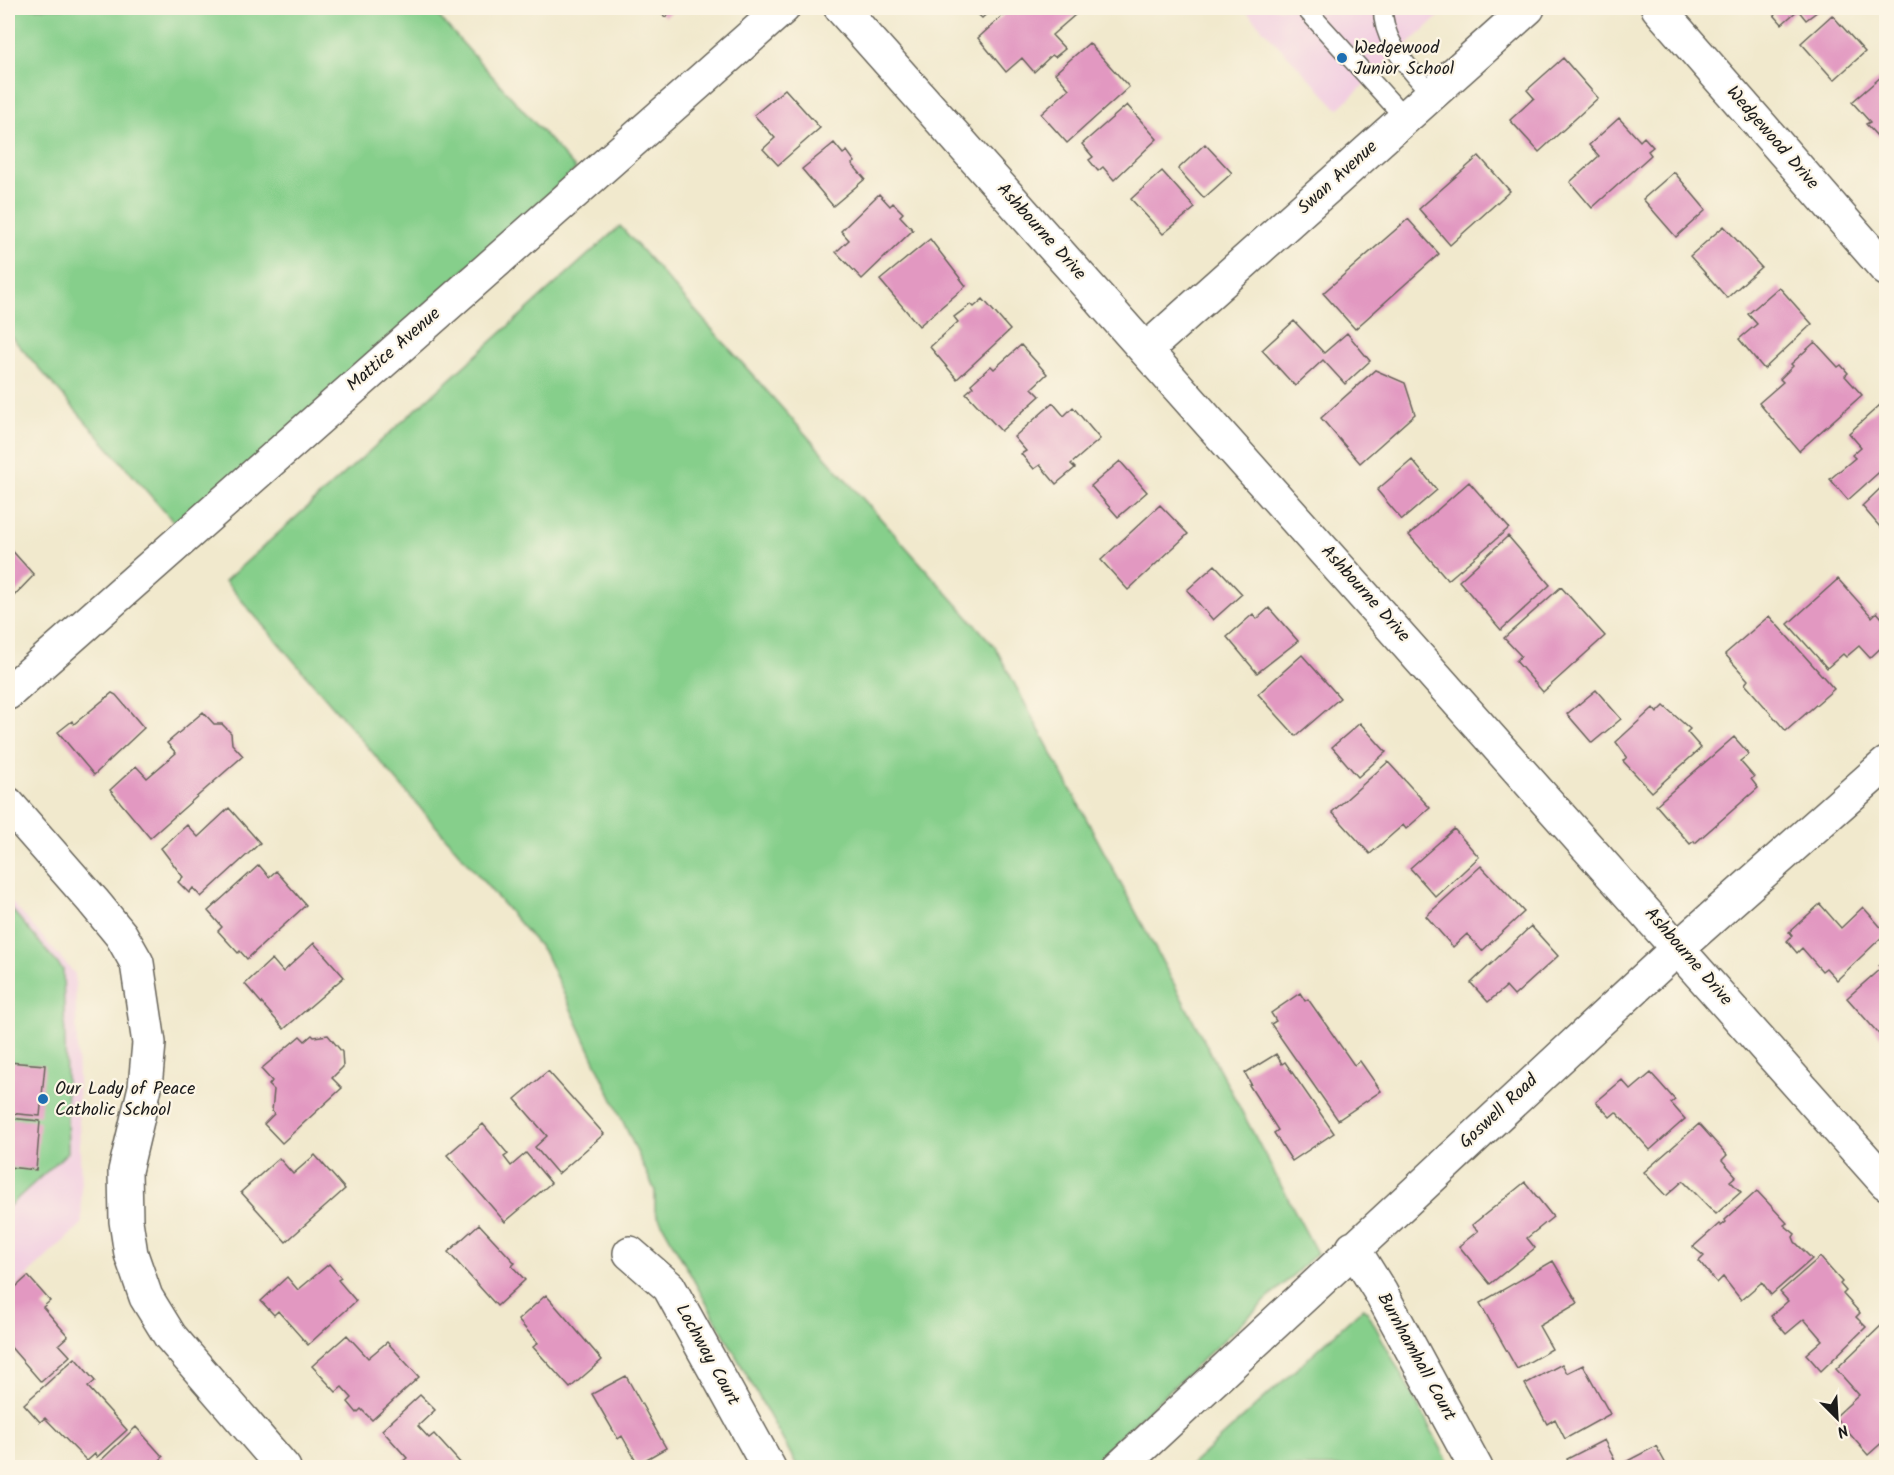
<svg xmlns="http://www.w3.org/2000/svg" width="1894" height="1475" viewBox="0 0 1894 1475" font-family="Kalam,sans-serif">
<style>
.built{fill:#f2cfe1}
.green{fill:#86cf8b;stroke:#517654;stroke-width:1.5}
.building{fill:#e298c1}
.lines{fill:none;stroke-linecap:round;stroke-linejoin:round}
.service-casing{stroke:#67645a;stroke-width:21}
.minor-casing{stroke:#67645a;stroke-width:36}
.service{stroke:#fff;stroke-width:18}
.minor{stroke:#fff;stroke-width:33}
.poi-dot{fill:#1f6fb2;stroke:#fcf5e5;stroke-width:2}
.labels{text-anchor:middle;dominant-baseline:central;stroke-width:4.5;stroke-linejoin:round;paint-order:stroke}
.poi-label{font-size:18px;fill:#1c1c1c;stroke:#fcf5e5;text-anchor:start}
.street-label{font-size:18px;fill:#1c1c1c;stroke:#fcf5e5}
</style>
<rect width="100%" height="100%" fill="#fcf5e5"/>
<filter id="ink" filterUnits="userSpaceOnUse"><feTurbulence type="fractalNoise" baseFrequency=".0167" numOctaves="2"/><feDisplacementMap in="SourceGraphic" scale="12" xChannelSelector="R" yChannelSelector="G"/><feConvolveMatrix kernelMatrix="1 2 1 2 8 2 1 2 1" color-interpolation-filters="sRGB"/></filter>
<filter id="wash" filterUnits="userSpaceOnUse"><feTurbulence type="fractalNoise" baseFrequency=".008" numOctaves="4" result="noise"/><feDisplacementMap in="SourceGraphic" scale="24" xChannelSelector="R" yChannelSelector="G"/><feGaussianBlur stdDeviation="1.35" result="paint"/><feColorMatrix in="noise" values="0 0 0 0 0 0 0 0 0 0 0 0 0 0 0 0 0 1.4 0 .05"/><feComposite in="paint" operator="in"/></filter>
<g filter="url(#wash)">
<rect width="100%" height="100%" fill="#f1e9cd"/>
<path class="built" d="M 1243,8 L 1448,8 L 1338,109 Z
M 8,898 L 75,974 L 82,1224 L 8,1293 Z"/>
<path class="green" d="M 8,8 L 431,8 L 576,169 L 179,528 L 8,333 Z
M 620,226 L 995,647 L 1317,1253 L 1087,1467 L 798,1467 L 655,1211 L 655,1191 L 545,953 L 225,581 Z
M 8,905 L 63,970 L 68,1152 L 8,1207 Z
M 1363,1308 L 1368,1313 L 1451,1467 L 1189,1467 Z"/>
<g id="blocks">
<path class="building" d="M 657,8 L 676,8 L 665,17 Z
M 971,8 L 993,8 L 982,18 Z
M 1011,8 L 1083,8 L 1052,35 L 1065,49 L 1055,57 L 1052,55 L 1034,72 L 1022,58 L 1006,72 L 978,38 Z
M 1768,8 L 1822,8 L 1806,20 L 1798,10 L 1782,24 Z
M 1832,15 L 1865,52 L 1834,80 L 1801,43 Z
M 1089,43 L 1129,87 L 1067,143 L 1041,114 L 1069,89 L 1055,73 Z
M 1563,58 L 1598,98 L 1539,152 L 1510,120 L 1534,98 L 1527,90 Z
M 1882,76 L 1886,82 L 1886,136 L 1884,138 L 1881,135 L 1878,137 L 1866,124 L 1870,122 L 1852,102 Z
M 785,89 L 820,128 L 778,165 L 763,149 L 775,138 L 754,115 Z
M 1127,105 L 1157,139 L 1114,180 L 1103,167 L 1098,171 L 1089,160 L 1093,157 L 1082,144 Z
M 1619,118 L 1640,141 L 1644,137 L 1653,147 L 1648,151 L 1651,155 L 1592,208 L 1570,182 L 1599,156 L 1589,145 Z
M 834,143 L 843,154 L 847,151 L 855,162 L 852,164 L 865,179 L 833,206 L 802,169 Z
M 1205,144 L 1232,173 L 1204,198 L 1178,169 Z
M 1479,156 L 1510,191 L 1450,245 L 1419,209 Z
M 1162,171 L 1195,208 L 1163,234 L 1131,199 Z
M 1674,172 L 1706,210 L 1676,237 L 1643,199 Z
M 879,194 L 890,206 L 893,203 L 903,213 L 900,216 L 913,230 L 862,279 L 836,252 L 849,240 L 841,231 Z
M 1408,219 L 1439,254 L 1355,329 L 1323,293 Z
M 1724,226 L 1761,267 L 1727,298 L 1690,256 Z
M 930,239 L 966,286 L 919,326 L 880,280 Z
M 1779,287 L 1812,324 L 1764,369 L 1739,339 L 1757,324 L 1748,314 Z
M 983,299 L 1010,330 L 957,379 L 930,347 L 958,322 L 954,317 L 971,304 L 974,307 Z
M 1294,321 L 1324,353 L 1347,333 L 1370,361 L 1345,384 L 1323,360 L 1295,386 L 1262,350 Z
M 1815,342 L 1838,367 L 1841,365 L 1848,373 L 1845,376 L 1862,395 L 1799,451 L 1759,403 L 1783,382 L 1780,379 L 1793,366 L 1791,364 Z
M 1021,345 L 1047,374 L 1032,388 L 1040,396 L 1001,431 L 966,393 L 973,387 L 971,384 L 991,366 L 994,369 Z
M 1375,370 L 1405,383 L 1415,414 L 1360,463 L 1321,418 Z
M 1053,403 L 1064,416 L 1073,407 L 1100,439 L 1071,464 L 1075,468 L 1056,484 L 1040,465 L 1034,469 L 1021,454 L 1026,451 L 1014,437 Z
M 1880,405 L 1886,413 L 1886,466 L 1848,500 L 1830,479 L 1855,458 L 1852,455 L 1861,447 L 1849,433 Z
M 1412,460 L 1437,490 L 1402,520 L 1377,490 Z
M 1120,461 L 1147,492 L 1118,517 L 1091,486 Z
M 1469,482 L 1509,528 L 1448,580 L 1409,535 Z
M 1886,483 L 1886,534 L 1862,506 Z
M 1160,505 L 1188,534 L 1128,590 L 1101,560 Z
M 1508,536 L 1550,585 L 1501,630 L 1459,581 Z
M 8,546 L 34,575 L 10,600 L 14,604 L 8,610 Z
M 1215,565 L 1242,594 L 1213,620 L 1187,590 Z
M 1838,579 L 1872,617 L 1877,612 L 1886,623 L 1886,643 L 1870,658 L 1859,646 L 1846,657 L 1843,654 L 1827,668 L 1788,624 Z
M 1561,587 L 1605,636 L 1543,692 L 1516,661 L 1521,656 L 1504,638 Z
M 1269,608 L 1298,641 L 1257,673 L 1227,637 L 1253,614 L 1257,619 Z
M 1769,616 L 1834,689 L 1786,731 L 1745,684 L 1748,680 L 1725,654 Z
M 1302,655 L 1340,698 L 1296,736 L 1258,694 Z
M 1596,690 L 1621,719 L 1592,743 L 1567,714 Z
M 112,693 L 116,695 L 144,728 L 94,775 L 58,732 L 72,721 L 74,724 Z
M 1664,706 L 1690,729 L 1687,732 L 1701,748 L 1652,792 L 1623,761 L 1627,757 L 1616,742 L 1653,708 L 1657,713 Z
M 203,712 L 214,724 L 222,724 L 231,733 L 232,744 L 243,756 L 150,838 L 110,790 L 136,766 L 147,778 L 176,753 L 167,743 Z
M 1360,723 L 1386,752 L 1358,777 L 1332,747 Z
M 1734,737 L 1749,754 L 1740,761 L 1754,777 L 1751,779 L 1758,788 L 1695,843 L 1694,841 L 1690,844 L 1656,805 Z
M 1388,762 L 1430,808 L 1406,829 L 1403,825 L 1370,854 L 1332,812 Z
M 229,808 L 260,843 L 201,897 L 193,888 L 189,893 L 178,882 L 183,877 L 161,848 L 187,825 L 198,837 Z
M 1454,829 L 1479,857 L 1436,897 L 1410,868 Z
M 259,865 L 269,877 L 276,871 L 306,905 L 247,959 L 240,951 L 238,953 L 218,931 L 222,927 L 208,911 Z
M 1481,866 L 1524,912 L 1482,951 L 1467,934 L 1453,947 L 1426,916 Z
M 1820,904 L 1841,928 L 1863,907 L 1886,933 L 1837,980 L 1826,968 L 1822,971 L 1802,948 L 1797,953 L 1787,941 L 1792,936 L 1789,932 Z
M 1531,926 L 1558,956 L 1514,996 L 1506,987 L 1488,1002 L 1471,983 Z
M 314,943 L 344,977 L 284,1029 L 245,984 L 272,959 L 283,972 Z
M 1886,960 L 1886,1039 L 1885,1041 L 1847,998 L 1881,968 L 1879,966 Z
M 1300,993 L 1305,1001 L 1308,999 L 1354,1065 L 1360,1061 L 1381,1091 L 1338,1120 L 1271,1024 L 1276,1021 L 1271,1013 Z
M 312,1035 L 314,1037 L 328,1035 L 342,1052 L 343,1067 L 332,1078 L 342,1088 L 282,1143 L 264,1124 L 274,1114 L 272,1111 L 274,1090 L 269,1085 L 272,1081 L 261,1069 L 300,1036 L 305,1041 Z
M 1276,1054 L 1282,1064 L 1285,1062 L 1334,1133 L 1292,1161 L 1274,1133 L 1278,1130 L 1249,1085 L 1251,1084 L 1245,1073 Z
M 8,1062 L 45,1065 L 40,1116 L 8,1113 Z
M 548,1071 L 604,1134 L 558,1174 L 535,1147 L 547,1136 L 515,1099 Z
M 1651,1073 L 1675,1100 L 1671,1103 L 1685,1119 L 1650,1150 L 1616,1112 L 1610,1117 L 1596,1102 L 1622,1080 L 1631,1090 Z
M 8,1118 L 40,1121 L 36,1170 L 8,1167 Z
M 483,1124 L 508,1154 L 504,1157 L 511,1166 L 526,1153 L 551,1183 L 505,1222 L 447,1155 Z
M 1699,1124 L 1727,1155 L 1722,1160 L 1736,1176 L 1730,1181 L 1741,1192 L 1716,1214 L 1683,1181 L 1666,1196 L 1644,1172 Z
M 315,1155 L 345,1189 L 286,1242 L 241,1192 L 279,1158 L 293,1174 Z
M 1525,1182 L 1553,1217 L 1527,1238 L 1535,1248 L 1490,1284 L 1459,1246 L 1478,1231 L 1472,1225 Z
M 1757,1191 L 1787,1223 L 1784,1225 L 1795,1234 L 1793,1237 L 1795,1242 L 1812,1259 L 1771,1295 L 1762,1282 L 1741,1300 L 1723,1277 L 1717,1283 L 1699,1261 L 1704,1256 L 1693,1247 L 1719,1224 L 1721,1226 L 1726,1222 L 1725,1220 Z
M 479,1224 L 515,1263 L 512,1266 L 525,1280 L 497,1306 L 448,1252 Z
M 1820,1257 L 1842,1282 L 1840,1284 L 1846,1291 L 1843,1294 L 1860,1313 L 1856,1317 L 1866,1327 L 1821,1371 L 1806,1354 L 1822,1340 L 1804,1319 L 1786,1334 L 1771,1316 L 1788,1301 L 1780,1292 Z
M 1553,1261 L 1578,1303 L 1539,1326 L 1552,1349 L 1517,1369 L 1480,1303 Z
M 329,1264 L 341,1278 L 338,1280 L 356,1301 L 308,1345 L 278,1311 L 274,1315 L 261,1301 L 287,1277 L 298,1290 Z
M 28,1276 L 50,1301 L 43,1307 L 68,1336 L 59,1344 L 70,1356 L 41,1382 L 8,1344 L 8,1294 Z
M 546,1295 L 602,1360 L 570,1388 L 533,1347 L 538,1343 L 518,1320 Z
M 1885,1322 L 1886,1439 L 1868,1455 L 1835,1417 L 1859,1395 L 1836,1369 Z
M 347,1335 L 368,1358 L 387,1342 L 419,1377 L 372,1420 L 361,1409 L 357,1413 L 348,1402 L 352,1398 L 342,1387 L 336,1392 L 312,1366 Z
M 75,1358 L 95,1381 L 88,1387 L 127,1430 L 97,1457 L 95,1454 L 87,1461 L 45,1418 L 40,1422 L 24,1404 Z
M 1562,1364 L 1567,1373 L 1583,1365 L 1610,1414 L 1565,1439 L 1555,1419 L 1547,1424 L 1525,1384 Z
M 626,1376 L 666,1448 L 638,1464 L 622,1436 L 618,1439 L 592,1394 Z
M 420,1395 L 435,1410 L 418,1426 L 429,1438 L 434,1434 L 463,1466 L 461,1468 L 407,1468 L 402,1462 L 407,1458 L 382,1430 Z
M 136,1427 L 163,1457 L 156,1464 L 159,1468 L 93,1468 Z
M 1604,1440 L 1618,1466 L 1656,1446 L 1668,1468 L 1572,1468 L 1567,1459 Z"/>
</g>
</g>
<g filter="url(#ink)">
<use href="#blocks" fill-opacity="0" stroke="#67645a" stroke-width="1.5"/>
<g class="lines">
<g class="service-casing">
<path id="service" d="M 1305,8 L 1405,118
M 1383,8 C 1382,43 1410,68 1431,94"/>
</g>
<g class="minor-casing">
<path id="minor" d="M 841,8 L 1886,1183
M 1658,8 L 1886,269
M 1147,349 L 1528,8
M 8,693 L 783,8
M 8,804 L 93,901 L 121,935 L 137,963 L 149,1043 L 145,1087 L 125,1171 L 126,1221 L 131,1254 L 146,1297 L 170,1336 L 284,1468
M 1353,1248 L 1381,1293 L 1476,1468
M 630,1253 L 669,1287 L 769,1468
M 1119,1468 L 1679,947 L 1886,764"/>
</g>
<use href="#service" class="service"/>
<use href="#minor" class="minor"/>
</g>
</g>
<g class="poi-dot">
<circle cx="1342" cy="58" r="6"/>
<circle cx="43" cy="1099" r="6"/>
</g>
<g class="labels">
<g class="poi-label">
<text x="1354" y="48">Wedgewood<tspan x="1354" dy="21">Junior School</tspan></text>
<text x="55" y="1089">Our Lady of Peace<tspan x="55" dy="21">Catholic School</tspan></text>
</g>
<g class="street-label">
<text transform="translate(1772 138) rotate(49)">Wedgewood Drive</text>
<text transform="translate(1338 178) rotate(-42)">Swan Avenue</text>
<text transform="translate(1041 232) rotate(48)">Ashbourne Drive</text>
<text transform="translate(394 350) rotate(-41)">Mattice Avenue</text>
<text transform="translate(1365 594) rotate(48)">Ashbourne Drive</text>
<text transform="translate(1688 957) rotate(49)">Ashbourne Drive</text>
<text transform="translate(1499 1112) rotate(-43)">Goswell Road</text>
<text transform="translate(707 1355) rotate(61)">Lochway Court</text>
<text transform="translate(1416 1357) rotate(61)">Burnhamhall Court</text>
</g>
</g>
<rect width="1894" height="1475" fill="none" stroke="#fcf5e5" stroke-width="30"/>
<g transform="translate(1837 1418) rotate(156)" stroke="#fcf5e5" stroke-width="4.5" paint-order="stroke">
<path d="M0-4.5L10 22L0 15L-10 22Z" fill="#1c1c1c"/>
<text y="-9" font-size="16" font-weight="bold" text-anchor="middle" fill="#1c1c1c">N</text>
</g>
</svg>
